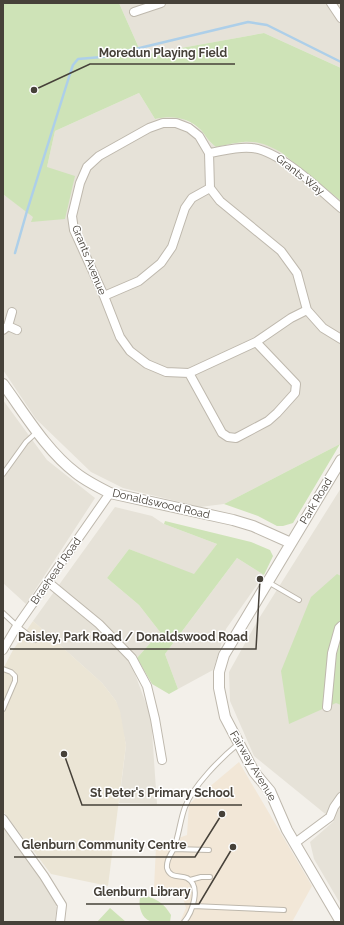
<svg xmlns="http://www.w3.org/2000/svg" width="344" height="925" viewBox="0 0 344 925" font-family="Raleway,sans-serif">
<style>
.residential{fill:#e6e2d8}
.commercial{fill:#f2e7d7}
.education{fill:#ebe5d5}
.green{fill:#cee3b7}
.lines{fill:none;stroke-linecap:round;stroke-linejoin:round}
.stream{stroke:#adcfe9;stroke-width:2.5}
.service-casing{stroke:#beb8ad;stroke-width:6}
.minor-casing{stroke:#beb8ad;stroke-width:10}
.tertiary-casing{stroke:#beb8ad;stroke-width:12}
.service{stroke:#fff;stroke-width:4}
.minor{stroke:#fff;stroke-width:8}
.tertiary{stroke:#fff;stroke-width:10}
.labels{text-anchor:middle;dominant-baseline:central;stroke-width:3;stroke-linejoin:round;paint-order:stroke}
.street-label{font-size:11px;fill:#464139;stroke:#fff}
.leader{fill:none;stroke:#464139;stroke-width:1.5}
.callout-dot{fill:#464139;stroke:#fff;stroke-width:1.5}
.callout-label{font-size:12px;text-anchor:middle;font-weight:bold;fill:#464139;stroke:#fff;stroke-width:3;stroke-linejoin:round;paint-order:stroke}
</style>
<rect width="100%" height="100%" fill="#f3f0ea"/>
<path class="residential" d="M 119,3 L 341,3 L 341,68 L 264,33 L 142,55 Z
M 139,93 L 155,119 L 168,116 L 180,117 L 200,129 L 211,143 L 216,147 L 249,141 L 262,143 L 272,147 L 282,153 L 341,201 L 341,441 L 340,444 L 224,504 L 200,507 L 123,488 L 91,472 L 36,419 L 3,370 L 3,196 L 4,195 L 33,216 L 47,167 L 55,131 Z
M 3,400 L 47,460 L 95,498 L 26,604 L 3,583 Z
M 341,488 L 341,905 L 314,859 L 310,842 L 334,821 L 254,756 L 230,701 L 229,672 L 258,620 Z
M 115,507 L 152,516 L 164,524 L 217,544 L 194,575 L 129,549 L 107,578 L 139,605 L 160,632 L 137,658 L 132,666 L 151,717 L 157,804 L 119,803 L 126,745 L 116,701 L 102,683 L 33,621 Z
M 237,558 L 264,575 L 226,629 L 213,670 L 178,689 L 165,654 Z
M 3,826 L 57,901 L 55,922 L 3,922 Z"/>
<path class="commercial" d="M 239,762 L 312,886 L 292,922 L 180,922 L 186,908 L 180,888 L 154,888 L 156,846 L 187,835 L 189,804 Z"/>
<path class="education" d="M 33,621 L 102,683 L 116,701 L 120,711 L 126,745 L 108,886 L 51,874 L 3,811 L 3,669 L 13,650 Z"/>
<path class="green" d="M 3,3 L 119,3 L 142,55 L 264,33 L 341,68 L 341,201 L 282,153 C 254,137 246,141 216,147 C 209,142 206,136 201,130 C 188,117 172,115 155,119 L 139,93 L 55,131 L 47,167 L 75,176 L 65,219 L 31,222 L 33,217 L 4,195 L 3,196 Z
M 340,444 L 293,523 L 283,526 L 277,526 L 258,516 L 224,504 Z
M 165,521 L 251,542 L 270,550 L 273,556 L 264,575 L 237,558 L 165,654 L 178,689 L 169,694 L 152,684 L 137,658 L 160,632 L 139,605 L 107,578 L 129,549 L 194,574 L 217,544 L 164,524 Z
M 337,574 L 341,576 L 341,705 L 336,703 L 289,724 L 281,671 L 311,597 Z
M 147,896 C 160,901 164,904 171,915 L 170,922 C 164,922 158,923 153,922 C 142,920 138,907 140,898 Z
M 110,908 L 126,922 L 97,922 Z"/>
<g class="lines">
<path class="stream" d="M 15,253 L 27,211 L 69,77 L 73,65 L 78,59 L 102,57 L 248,22 L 267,25 L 341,62"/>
<g class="service-casing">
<path id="service" d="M 3,474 L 26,442 L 37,432
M 268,582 L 299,600
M 3,613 L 17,626 L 35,640
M 3,669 L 11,672 L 15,676 L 15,681 L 3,709
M 174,849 L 209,850
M 190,880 L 201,877 L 210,877
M 193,906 L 284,910
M 184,922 C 192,913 202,886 187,878 C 180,875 170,879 167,868 C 166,859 171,855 174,848 C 179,835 180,820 185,807 C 193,786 221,758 238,744"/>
</g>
<g class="minor-casing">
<path id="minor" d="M 331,3 L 341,18
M 134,12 L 161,3
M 209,153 C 223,151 238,146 252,148 C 280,151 319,189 341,208
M 104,296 L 139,281 L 161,263 L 172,247 L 185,208 L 192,198 L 210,188
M 307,310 L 291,318 L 256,342 L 189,373 L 166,372 L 147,364 L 130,351 L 120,337 L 104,296 L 74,230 L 72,216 L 80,183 L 87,167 L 99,156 L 149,128 L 163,123 L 176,123 L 189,128 L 199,136 L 209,153 L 210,188 L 220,201 L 281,251 L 297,273 L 307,310 L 323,328 L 341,339
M 8,326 L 17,330
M 3,330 L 8,326 L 12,312
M 189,373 L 222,433 L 228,437 L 236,438 L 268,421 L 277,413 L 295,393 L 296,384 L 256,342
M 48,582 L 99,624 L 132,658 L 147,686 L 155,719 L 162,760
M 3,650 L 17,626 L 110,493
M 327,707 L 332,653 L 339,628 L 341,626
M 3,819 L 44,876 L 62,905 L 60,922
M 295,843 L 330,817 L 334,807 L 341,797"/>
</g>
<g class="tertiary-casing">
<path id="tertiary" d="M 3,384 C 25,414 46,450 76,473 C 86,481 98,487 110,493 L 233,520 L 253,526 L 291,543
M 341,460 L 224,655 L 219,672 L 219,688 L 225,717 L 254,772 L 270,791 L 287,830 L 341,922"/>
</g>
<use href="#service" class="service"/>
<use href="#minor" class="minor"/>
<use href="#tertiary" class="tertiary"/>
</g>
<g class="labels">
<g class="street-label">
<text transform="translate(300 175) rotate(38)">Grants Way</text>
<text transform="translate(89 260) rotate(68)">Grants Avenue</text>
<text transform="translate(316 501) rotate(-59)">Park Road</text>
<text transform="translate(161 504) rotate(13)">Donaldswood Road</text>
<text transform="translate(56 571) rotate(-55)">Braehead Road</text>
<text transform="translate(253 766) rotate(59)">Fairway Avenue</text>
</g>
</g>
<path class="leader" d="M34 90L90 64H235M260 579L256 649H10M64 754L82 805H242M222 814L195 857H14M233 847L199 904H86"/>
<g class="callout-dot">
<circle cx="34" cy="90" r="4"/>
<circle cx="260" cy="579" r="4"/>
<circle cx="64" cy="754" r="4"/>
<circle cx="222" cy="814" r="4"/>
<circle cx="233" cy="847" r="4"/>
</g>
<g class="callout-label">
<text x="163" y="57">Moredun Playing Field</text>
<text x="133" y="641">Paisley, Park Road / Donaldswood Road</text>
<text x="162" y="797">St Peter's Primary School</text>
<text x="104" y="849">Glenburn Community Centre</text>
<text x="142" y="896">Glenburn Library</text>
</g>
<rect width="344" height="925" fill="none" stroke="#464139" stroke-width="8"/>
</svg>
